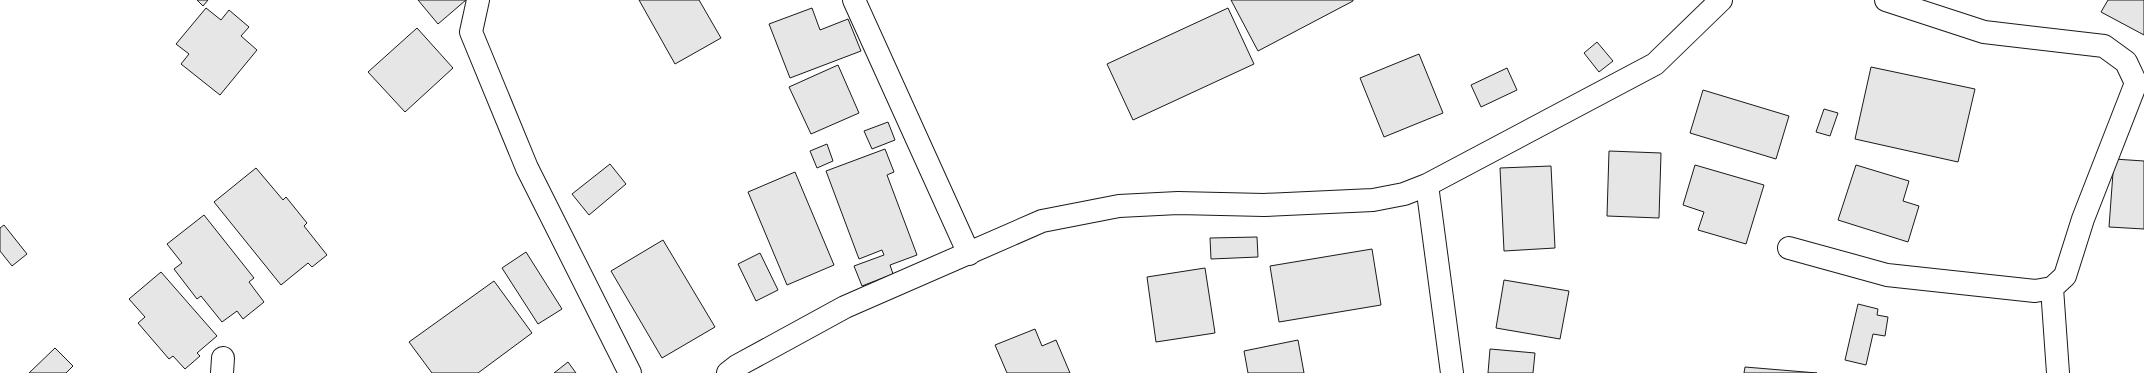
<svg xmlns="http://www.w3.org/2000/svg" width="2144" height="373" viewBox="0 0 2144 373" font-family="'DejaVu Sans',sans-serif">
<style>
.building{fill:#e6e6e6;stroke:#1a1a1a}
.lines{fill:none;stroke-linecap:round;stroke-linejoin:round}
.minor-casing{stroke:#1a1a1a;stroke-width:24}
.minor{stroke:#fff;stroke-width:22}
</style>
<rect width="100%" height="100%" fill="#fff"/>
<path class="building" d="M 197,0 L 208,0 L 203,6 Z
M 418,0 L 466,0 L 438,24 Z
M 639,0 L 699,0 L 721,38 L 675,64 Z
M 1231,0 L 1353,0 L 1353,1 L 1258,51 Z
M 2108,0 L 2144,0 L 2144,35 L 2101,12 Z
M 206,8 L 221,20 L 229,10 L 249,27 L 241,36 L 257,50 L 220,95 L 181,64 L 189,54 L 176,44 Z
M 812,8 L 820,30 L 848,19 L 861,51 L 790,78 L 769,24 Z
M 1228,8 L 1254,64 L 1133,120 L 1107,64 Z
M 417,28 L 453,68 L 405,112 L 368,72 Z
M 1597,42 L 1613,61 L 1599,72 L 1584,53 Z
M 1419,54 L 1443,113 L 1384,137 L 1360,78 Z
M 838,65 L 859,113 L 811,134 L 789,87 Z
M 1871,67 L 1975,89 L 1958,162 L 1855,139 Z
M 1507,68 L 1517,90 L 1481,107 L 1471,85 Z
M 1703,90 L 1789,116 L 1776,159 L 1690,133 Z
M 1824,109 L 1838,113 L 1830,136 L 1816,132 Z
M 888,122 L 895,140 L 872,149 L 864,131 Z
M 827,144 L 833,161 L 817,168 L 810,151 Z
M 885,149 L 894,172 L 887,175 L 917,255 L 890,265 L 893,274 L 862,286 L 854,266 L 884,255 L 882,250 L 859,259 L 826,171 Z
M 1609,151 L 1661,153 L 1659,218 L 1607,216 Z
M 2114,159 L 2144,161 L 2144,229 L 2109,227 Z
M 610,164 L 626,184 L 589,215 L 572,194 Z
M 1695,165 L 1764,185 L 1746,244 L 1698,230 L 1704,212 L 1683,205 Z
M 1856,165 L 1909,181 L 1903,201 L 1919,206 L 1908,242 L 1838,220 Z
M 1551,166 L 1555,248 L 1504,251 L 1500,168 Z
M 256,168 L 283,200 L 286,197 L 307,223 L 304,226 L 327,255 L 312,267 L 308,263 L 281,285 L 214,202 Z
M 795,172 L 834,265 L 787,285 L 748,192 Z
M 204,215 L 254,278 L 249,282 L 264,302 L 243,319 L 237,311 L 222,322 L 201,296 L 197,299 L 174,269 L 182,263 L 167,244 Z
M 4,225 L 27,254 L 12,266 L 0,251 L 0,228 Z
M 1257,237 L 1258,257 L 1211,259 L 1210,238 Z
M 663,240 L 715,327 L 662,358 L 611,271 Z
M 1372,249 L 1381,305 L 1279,322 L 1270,266 Z
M 526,252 L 562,309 L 538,324 L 502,268 Z
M 760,253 L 778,290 L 756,301 L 738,264 Z
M 1205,268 L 1215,333 L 1156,342 L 1147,277 Z
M 161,272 L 217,336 L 197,353 L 200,356 L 185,369 L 173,356 L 169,359 L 138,323 L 145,317 L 129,299 Z
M 1504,280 L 1569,291 L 1560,339 L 1496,328 Z
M 494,281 L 532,333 L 478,373 L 432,373 L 409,342 Z
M 1858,304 L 1878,309 L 1877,315 L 1888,317 L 1885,336 L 1873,334 L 1866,365 L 1845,360 Z
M 1035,329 L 1042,346 L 1056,340 L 1070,373 L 1007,373 L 995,345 Z
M 1298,340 L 1304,373 L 1248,373 L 1244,351 Z
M 55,348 L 73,366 L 66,373 L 29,373 Z
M 1490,349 L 1535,353 L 1533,373 L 1488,373 Z
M 568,362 L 576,373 L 554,373 Z
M 1745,367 L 1817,373 L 1744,373 Z"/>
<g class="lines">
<g class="minor-casing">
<path id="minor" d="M 478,0 L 471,32 L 527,168 L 630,373
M 854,0 L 969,254
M 1427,185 L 1452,373
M 1789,248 L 1887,275 L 2035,291 L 2052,288 L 2065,276 L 2083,219 L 2136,83 L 2126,62 L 2104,46 L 1984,32 L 1886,0
M 2052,288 L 2058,373
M 222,373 L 223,358
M 728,373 L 737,366 L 845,307 L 1042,221 L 1119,206 L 1178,203 L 1264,205 L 1373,200 L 1404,194 L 1427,185 L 1655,64 L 1721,0"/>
</g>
<use href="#minor" class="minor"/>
</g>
</svg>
